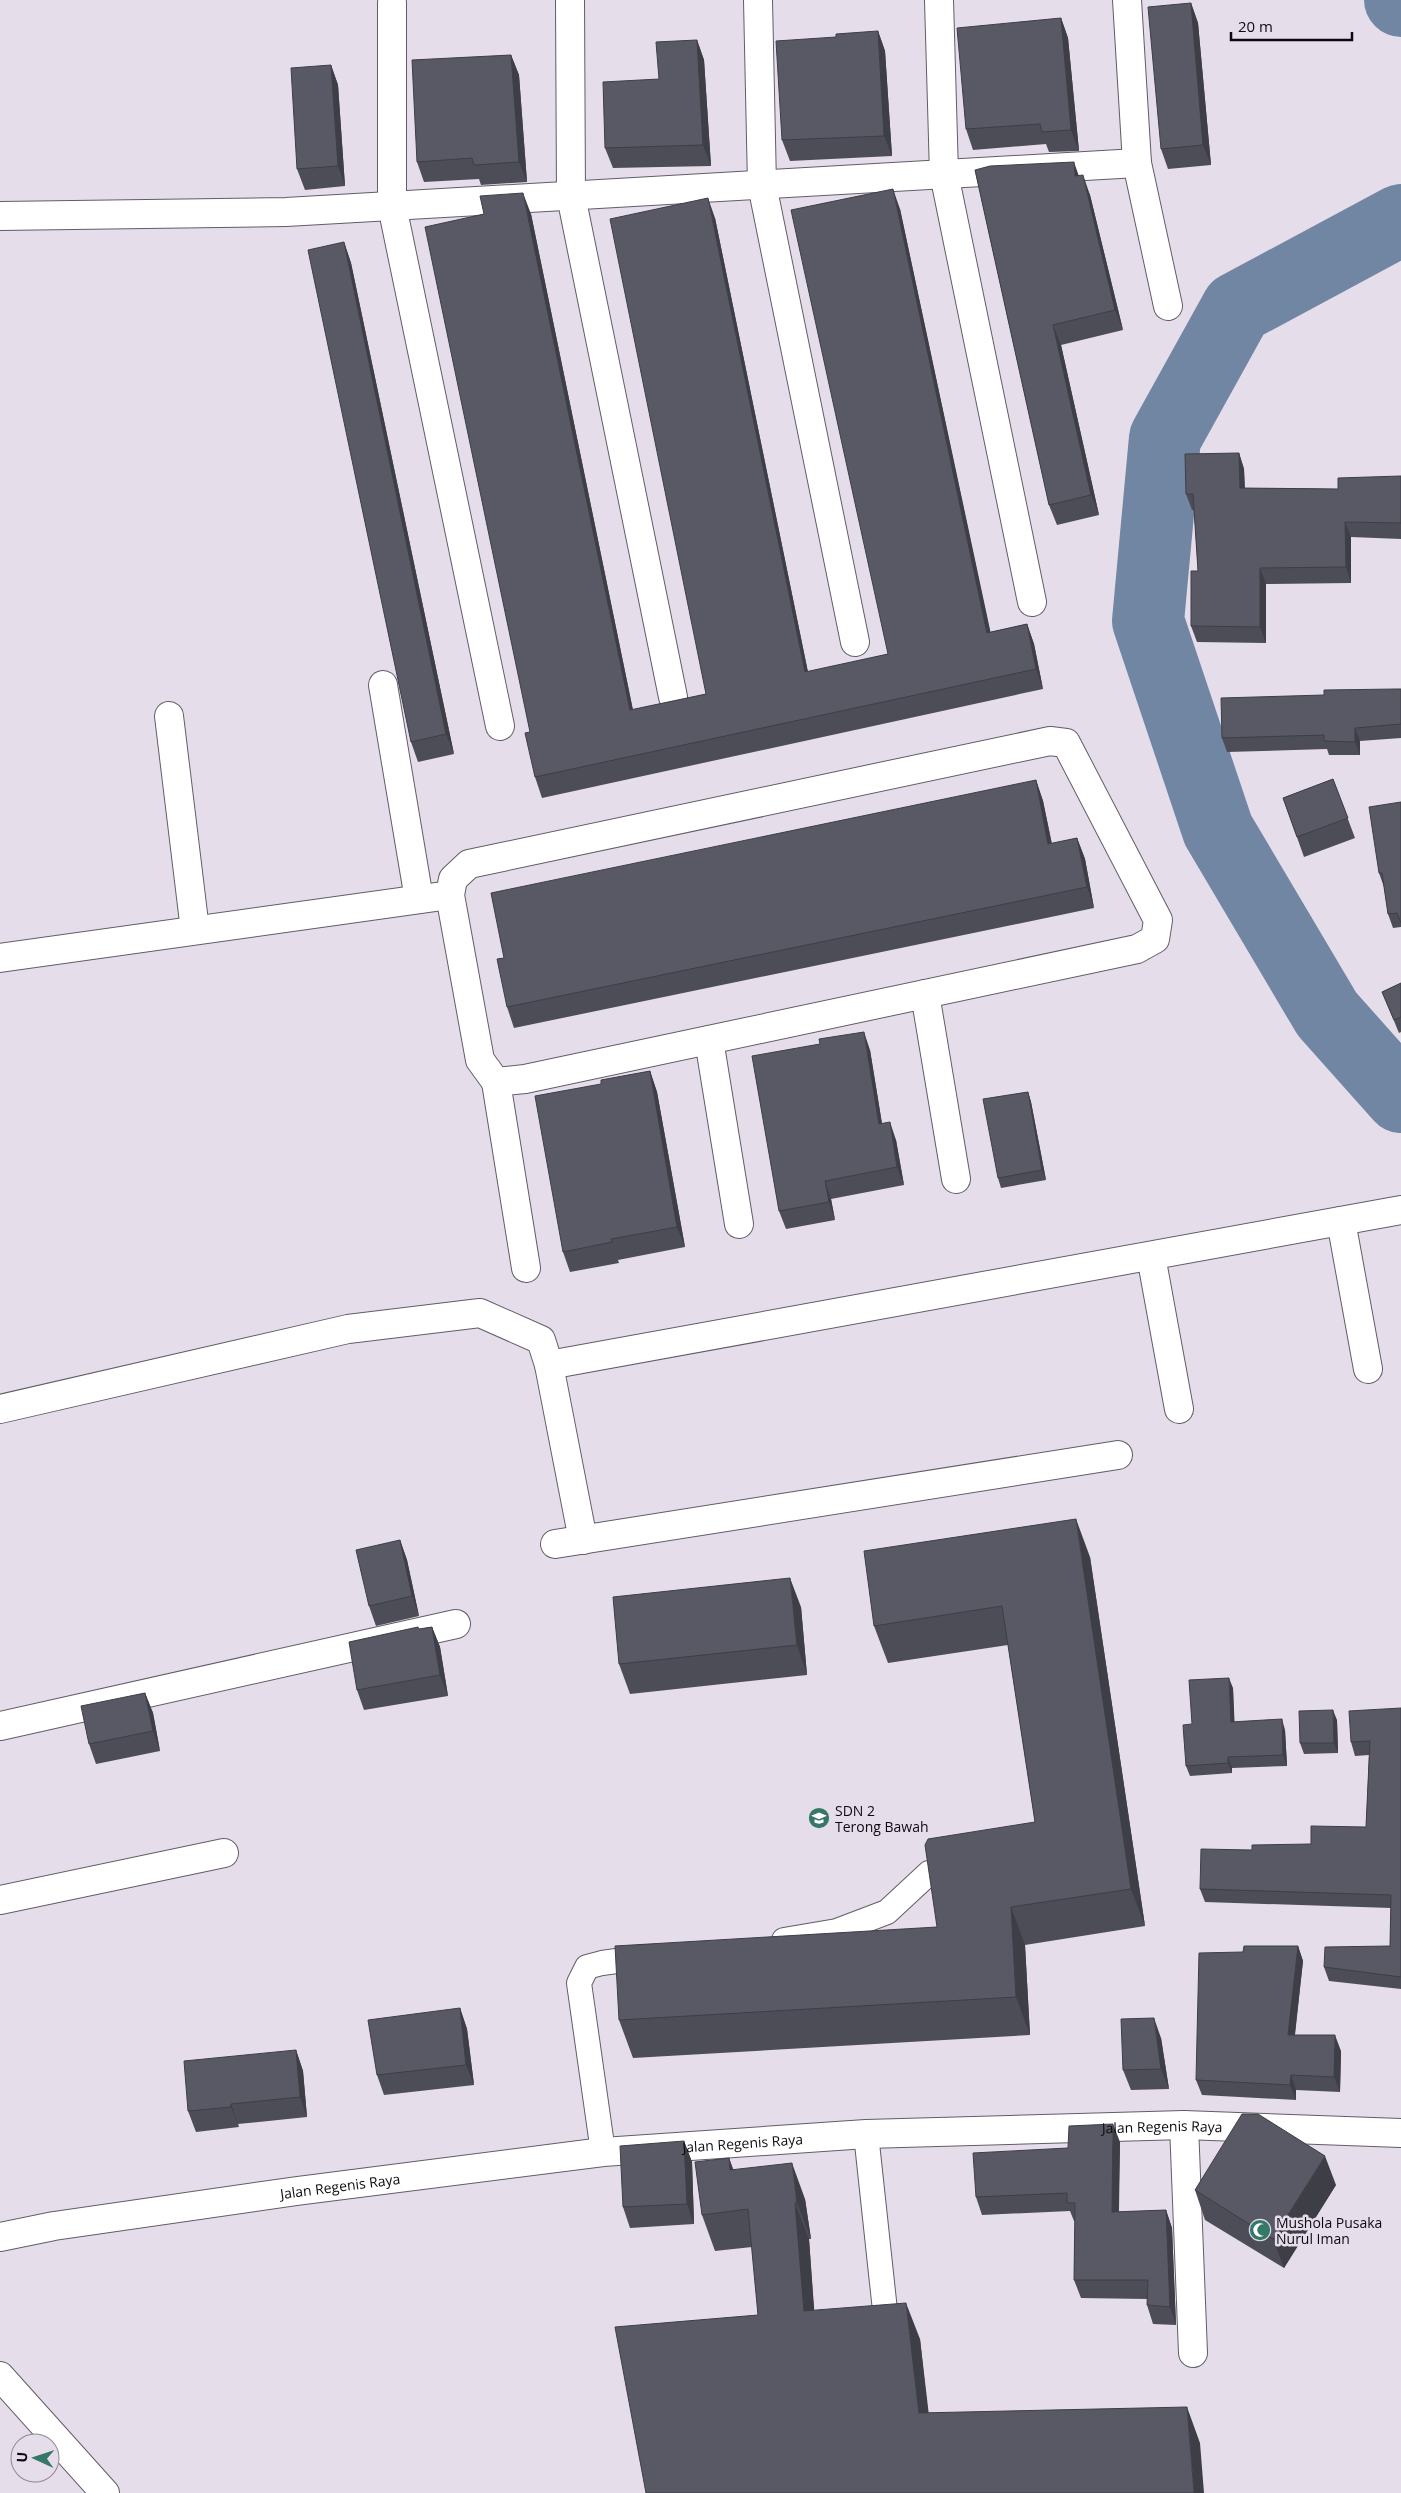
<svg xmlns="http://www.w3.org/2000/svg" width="1401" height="2493" viewBox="0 0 1401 2493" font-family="'Open Sans',sans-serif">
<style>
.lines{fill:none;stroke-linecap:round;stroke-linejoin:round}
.river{stroke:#7186a3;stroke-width:72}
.lane-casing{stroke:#635c67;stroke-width:26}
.street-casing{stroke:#635c67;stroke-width:30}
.secondary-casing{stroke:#635c67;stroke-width:30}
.lane{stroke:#fff;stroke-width:24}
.street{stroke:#fff;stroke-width:28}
.secondary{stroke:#fff;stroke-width:28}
.wall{fill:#4d4d58}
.shaded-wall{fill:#3e3e47}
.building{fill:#595966;stroke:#3e3e47}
.labels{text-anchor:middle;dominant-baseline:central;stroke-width:5;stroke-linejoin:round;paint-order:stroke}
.poi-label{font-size:14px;fill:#0d0a0f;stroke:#e6ddeb;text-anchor:start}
.street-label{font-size:14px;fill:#0d0a0f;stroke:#e6ddeb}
</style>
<rect width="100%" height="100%" fill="#e6ddeb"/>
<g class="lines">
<path class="river" d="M 1400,0 L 1401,1
M 1401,220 L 1237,308 L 1165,438 L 1148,621 L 1218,830 L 1327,1014 L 1401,1097"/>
<g class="lane-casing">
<path id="lane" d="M 784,1940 L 837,1931 L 887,1912 L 929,1873
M 866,2134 L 887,2329
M 603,2152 L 579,1983 L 587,1967 L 602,1963 L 646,1957"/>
</g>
<g class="street-casing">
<g id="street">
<path d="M 570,0 L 571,196 L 673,697"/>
<path d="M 758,0 L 762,185 L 855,642"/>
<path d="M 939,0 L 944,174 L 1032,602"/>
<path d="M 1127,0 L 1137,163 L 1168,306"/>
<path d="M 392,3 L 392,206 L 500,726"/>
<path d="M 0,216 L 286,212 L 1137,163"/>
<path d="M 383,685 L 419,899"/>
<path d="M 169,716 L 195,930"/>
<path d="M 1050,741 L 1066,743 L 1158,920 L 1155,939 L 1137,949 L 525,1079 L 496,1082 L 480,1060 L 450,895 L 453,879 L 469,864 Z"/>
<path d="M 0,958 L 450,895"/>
<path d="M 925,994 L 956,1179"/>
<path d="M 709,1040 L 739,1224"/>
<path d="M 496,1082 L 526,1268"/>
<path d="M 1341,1221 L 1368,1369"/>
<path d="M 1151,1256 L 1179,1409"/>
<path d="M 549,1365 L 1401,1210"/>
<path d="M 0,1409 L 348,1329 L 480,1313 L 541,1340 L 549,1365 L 583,1540"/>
<path d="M 555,1544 L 1118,1455"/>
<path d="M 0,1726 L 456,1624"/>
<path d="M 0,1900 L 224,1853"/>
<path d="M 1184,2125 L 1193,2353"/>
<path id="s1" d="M 0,2237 L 54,2226 L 297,2191 L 603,2152 L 866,2134 L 1184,2125 L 1401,2133"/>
</g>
</g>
<g class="secondary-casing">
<path id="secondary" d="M 0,2376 L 105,2493"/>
</g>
<use href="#lane" class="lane"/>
<use href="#street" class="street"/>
<use href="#secondary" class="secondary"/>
</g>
<path class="wall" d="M 1191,3 L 1198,23 L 1211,165 L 1168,169 L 1161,149 Z
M 1061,18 L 1068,38 L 1079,151 L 1049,152 L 1046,144 L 973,150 L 966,129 Z
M 878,31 L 885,51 L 892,156 L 790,161 L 782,140 Z
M 697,40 L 704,60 L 711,166 L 613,168 L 605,148 L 659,79 Z
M 511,55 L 519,75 L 527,182 L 481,185 L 479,179 L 424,182 L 417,162 Z
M 331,65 L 338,85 L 345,186 L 305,190 L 297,169 Z
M 975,170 L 1079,175 L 1090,195 L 1123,330 L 1061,345 L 1099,515 L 1057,525 L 1049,505 Z
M 900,209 L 990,632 L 1027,624 L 1034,644 L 1043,689 L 542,798 L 535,777 L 530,732 L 484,214 L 531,214 L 633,710 L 706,694 L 715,218 L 808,672 L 888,654 Z
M 344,242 L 351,263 L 454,754 L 418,762 L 411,742 Z
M 1239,453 L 1244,469 L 1245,488 L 1338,489 L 1401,476 L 1401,539 L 1351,537 L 1351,583 L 1266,584 L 1266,643 L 1197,642 L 1191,626 L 1198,571 L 1194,510 L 1192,510 L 1186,494 Z
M 1401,689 L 1401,738 L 1360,741 L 1360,755 L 1329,755 L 1327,749 L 1227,752 L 1222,738 L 1324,695 Z
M 1333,779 L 1355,838 L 1304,857 L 1283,798 Z
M 1036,780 L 1043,801 L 1052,844 L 1077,838 L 1085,859 L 1094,908 L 514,1028 L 507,1007 L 504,958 Z
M 1401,802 L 1401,927 L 1393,928 L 1388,914 L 1384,887 L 1379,873 Z
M 1401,983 L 1401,1032 L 1399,1033 L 1382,992 Z
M 870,1050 L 882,1124 L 896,1140 L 904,1185 L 831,1199 L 835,1220 L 786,1229 L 779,1211 Z
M 650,1071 L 657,1092 L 685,1247 L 618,1260 L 619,1263 L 570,1272 L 563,1252 L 601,1084 Z
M 1028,1092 L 1031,1102 L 1046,1180 L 1001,1188 L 998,1178 Z
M 400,1540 L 407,1560 L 419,1616 L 376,1626 L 369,1606 Z
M 1090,1557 L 1145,1926 L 1025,1945 L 1030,2035 L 633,2058 L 619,2020 L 937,1927 L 1035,1822 L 1008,1645 L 888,1663 L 874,1626 Z
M 801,1607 L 807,1675 L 630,1694 L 619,1664 Z
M 432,1627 L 440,1647 L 448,1696 L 364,1710 L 357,1690 L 419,1629 Z
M 1233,1688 L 1234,1722 L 1285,1730 L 1287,1766 L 1232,1768 L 1232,1773 L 1190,1776 L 1186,1766 L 1192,1724 Z
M 145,1693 L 153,1713 L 160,1751 L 96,1764 L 89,1744 Z
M 1401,1708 L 1401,1989 L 1329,1981 L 1324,1967 L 1390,1946 L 1391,1908 L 1205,1902 L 1200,1889 L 1252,1850 L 1311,1844 L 1366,1827 L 1369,1755 L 1355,1756 L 1351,1742 Z
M 1337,1720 L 1338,1753 L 1304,1754 L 1300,1743 Z
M 1298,1946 L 1303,1961 L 1295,2035 L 1341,2051 L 1340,2092 L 1296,2090 L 1296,2100 L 1202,2095 L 1196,2080 L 1243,1952 Z
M 460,2008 L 467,2029 L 474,2085 L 384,2095 L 377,2075 Z
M 1161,2038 L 1169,2089 L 1131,2090 L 1123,2070 Z
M 296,2050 L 303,2071 L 307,2117 L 238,2124 L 239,2127 L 196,2132 L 188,2111 Z
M 684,2141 L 692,2162 L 694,2224 L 630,2228 L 623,2207 Z
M 1120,2142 L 1119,2212 L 1166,2210 L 1172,2228 L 1176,2325 L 1153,2324 L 1147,2305 L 1147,2299 L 1081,2298 L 1074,2280 L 1075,2221 L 1074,2221 L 1070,2211 L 982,2215 L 976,2197 L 1068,2148 Z
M 729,2158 L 733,2169 L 805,2199 L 811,2239 L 809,2239 L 814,2311 L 920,2339 L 928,2413 L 1200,2443 L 646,2493 L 758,2315 L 752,2247 L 715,2251 L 702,2215 Z
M 1336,2185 L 1284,2268 L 1205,2220 L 1195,2190 Z"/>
<path class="shaded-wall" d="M 1191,3 L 1198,23 L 1211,165 L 1203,145 Z
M 1061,18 L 1068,38 L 1079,151 L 1071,130 Z
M 878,31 L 885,51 L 892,156 L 884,136 Z
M 697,40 L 704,60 L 711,166 L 703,145 Z
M 511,55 L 519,75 L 527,182 L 519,162 Z
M 331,65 L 338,85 L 345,186 L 338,166 Z
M 1074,162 L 1081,182 L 1075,176 Z
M 1083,175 L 1090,195 L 1123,330 L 1115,310 Z
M 893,189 L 900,209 L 995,653 L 987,633 Z
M 523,193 L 531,214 L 637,730 L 630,710 Z
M 708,198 L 715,218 L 812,692 L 805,672 Z
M 344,242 L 351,263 L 454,754 L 446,734 Z
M 1053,325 L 1061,345 L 1099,515 L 1091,495 Z
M 1239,453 L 1244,469 L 1245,504 L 1240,488 Z
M 1345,522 L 1351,537 L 1351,583 L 1346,567 Z
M 1260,568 L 1266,584 L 1266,643 L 1260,627 Z
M 1027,624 L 1034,644 L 1043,689 L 1036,669 Z
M 1355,728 L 1360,741 L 1360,755 L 1355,742 Z
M 1036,780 L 1043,801 L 1056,865 L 1048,844 Z
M 1077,838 L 1085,859 L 1094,908 L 1087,887 Z
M 864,1032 L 870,1050 L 885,1142 L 879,1124 Z
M 650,1071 L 657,1092 L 685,1247 L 677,1227 Z
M 1028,1092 L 1031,1102 L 1046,1180 L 1042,1170 Z
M 890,1122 L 896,1140 L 904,1185 L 897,1167 Z
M 825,1181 L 831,1199 L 835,1220 L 829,1202 Z
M 1076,1519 L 1090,1557 L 1145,1926 L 1131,1889 Z
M 400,1540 L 407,1560 L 419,1616 L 412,1596 Z
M 790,1578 L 801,1607 L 807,1675 L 797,1645 Z
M 432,1627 L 440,1647 L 448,1696 L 440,1675 Z
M 1229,1678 L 1233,1688 L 1235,1732 L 1231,1722 Z
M 145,1693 L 153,1713 L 160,1751 L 153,1731 Z
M 1333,1710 L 1337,1720 L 1338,1753 L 1334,1743 Z
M 1282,1719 L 1285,1730 L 1287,1766 L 1283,1755 Z
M 1228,1757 L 1232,1768 L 1232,1773 L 1228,1763 Z
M 1011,1907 L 1025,1945 L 1030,2035 L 1016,1997 Z
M 1298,1946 L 1303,1961 L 1293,2050 L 1288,2035 Z
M 460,2008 L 467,2029 L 474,2085 L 466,2065 Z
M 1154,2018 L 1161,2038 L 1169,2089 L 1161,2069 Z
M 1335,2035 L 1341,2051 L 1340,2092 L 1334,2077 Z
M 296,2050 L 303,2071 L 307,2117 L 300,2097 Z
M 1291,2075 L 1296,2090 L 1296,2100 L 1290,2085 Z
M 231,2104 L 238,2124 L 239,2127 L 231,2107 Z
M 1113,2124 L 1120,2142 L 1118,2230 L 1112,2212 Z
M 684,2141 L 692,2162 L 694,2224 L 687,2204 Z
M 1325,2156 L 1336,2185 L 1284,2268 L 1273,2239 Z
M 729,2158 L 742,2194 L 730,2170 Z
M 792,2163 L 805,2199 L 811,2239 L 797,2203 Z
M 795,2203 L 809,2239 L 817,2348 L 804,2311 Z
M 1166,2210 L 1172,2228 L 1176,2325 L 1170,2307 Z
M 906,2303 L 920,2339 L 933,2450 L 919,2413 Z
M 1187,2407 L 1200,2443 L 1204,2493 L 1194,2493 Z"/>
<path class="building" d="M 1191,3 L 1203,145 L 1161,149 L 1148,7 Z
M 1061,18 L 1071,130 L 1042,132 L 1040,124 L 966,129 L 957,28 Z
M 878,31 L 884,136 L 782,140 L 776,41 L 836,37 L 836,34 Z
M 697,40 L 703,145 L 605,148 L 603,82 L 659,79 L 656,42 Z
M 511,55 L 519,162 L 474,165 L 472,158 L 417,162 L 412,60 Z
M 331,65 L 338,166 L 297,169 L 291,68 Z
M 1074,162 L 1075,176 L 1083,175 L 1115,310 L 1053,325 L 1091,495 L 1049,505 L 975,170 L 990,166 Z
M 893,189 L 987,633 L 1027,624 L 1036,669 L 535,777 L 525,733 L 530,732 L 425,227 L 484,214 L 480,196 L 523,193 L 630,710 L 706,694 L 610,219 L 708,198 L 805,672 L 888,654 L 791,210 Z
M 344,242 L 446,734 L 411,742 L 308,250 Z
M 1239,453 L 1240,488 L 1338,489 L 1338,478 L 1401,476 L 1401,523 L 1345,522 L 1346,567 L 1260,568 L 1260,627 L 1191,626 L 1191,571 L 1198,571 L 1193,494 L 1186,494 L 1185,454 Z
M 1396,689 L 1401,689 L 1401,724 L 1355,728 L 1355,742 L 1324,741 L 1324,735 L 1222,738 L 1221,698 L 1324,695 L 1324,690 Z
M 1333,779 L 1348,818 L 1297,837 L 1283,798 Z
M 1036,780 L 1048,844 L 1077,838 L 1087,887 L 507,1007 L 497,959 L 504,958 L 491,893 Z
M 1401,802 L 1401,923 L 1397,913 L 1388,914 L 1382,873 L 1379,873 L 1369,807 Z
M 1401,983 L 1401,1017 L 1394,1020 L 1382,992 Z
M 864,1032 L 879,1124 L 890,1122 L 897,1167 L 825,1181 L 829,1202 L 779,1211 L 752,1056 L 820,1044 L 819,1039 Z
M 650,1071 L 677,1227 L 611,1239 L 612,1242 L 563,1252 L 535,1096 L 601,1084 L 601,1080 Z
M 1028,1092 L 1042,1170 L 998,1178 L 983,1099 Z
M 1076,1519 L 1131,1889 L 1011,1907 L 1016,1997 L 619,2020 L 615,1946 L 937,1927 L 925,1845 L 928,1839 L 1035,1822 L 1002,1606 L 874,1626 L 864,1551 Z
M 400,1540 L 412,1596 L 369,1606 L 356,1550 Z
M 790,1578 L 797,1645 L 619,1664 L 613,1597 Z
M 418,1627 L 419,1629 L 432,1627 L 440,1675 L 357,1690 L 349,1642 Z
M 1229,1678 L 1231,1722 L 1282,1719 L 1283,1755 L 1228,1757 L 1228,1763 L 1186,1766 L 1183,1725 L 1192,1724 L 1189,1680 Z
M 145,1693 L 153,1731 L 89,1744 L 81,1706 Z
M 1401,1708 L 1401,1977 L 1324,1967 L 1325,1947 L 1390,1946 L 1391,1895 L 1200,1889 L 1201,1849 L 1252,1850 L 1252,1845 L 1311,1844 L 1311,1826 L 1366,1827 L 1370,1741 L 1351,1742 L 1349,1711 Z
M 1333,1710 L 1334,1743 L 1300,1743 L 1299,1711 Z
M 1244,1946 L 1298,1946 L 1288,2035 L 1335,2035 L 1334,2077 L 1291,2075 L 1290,2085 L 1196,2080 L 1199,1953 L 1243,1952 Z
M 460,2008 L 466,2065 L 377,2075 L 368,2020 Z
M 1154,2018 L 1161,2069 L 1123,2070 L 1121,2019 Z
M 296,2050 L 300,2097 L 231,2104 L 231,2107 L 188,2111 L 184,2061 Z
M 1242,2114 L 1258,2114 L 1325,2156 L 1273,2239 L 1195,2190 Z
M 1113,2124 L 1112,2212 L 1166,2210 L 1170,2307 L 1147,2305 L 1148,2280 L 1074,2280 L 1075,2203 L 1067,2203 L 1067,2193 L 976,2197 L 973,2153 L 1068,2148 L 1069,2126 Z
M 684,2141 L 687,2204 L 623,2207 L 620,2146 Z
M 729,2158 L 730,2170 L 792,2163 L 797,2203 L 795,2203 L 804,2311 L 906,2303 L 919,2413 L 1187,2407 L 1194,2493 L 646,2493 L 615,2327 L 758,2315 L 748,2209 L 702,2215 L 695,2162 Z"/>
<defs>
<g id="school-disc" transform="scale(1.125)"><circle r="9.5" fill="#367868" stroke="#e6ddeb"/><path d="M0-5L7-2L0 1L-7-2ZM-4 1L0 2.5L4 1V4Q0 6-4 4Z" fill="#fff"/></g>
<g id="mosque-disc" transform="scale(1.125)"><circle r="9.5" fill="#367868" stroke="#e6ddeb"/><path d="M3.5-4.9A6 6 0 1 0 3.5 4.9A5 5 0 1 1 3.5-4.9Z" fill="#fff"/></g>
</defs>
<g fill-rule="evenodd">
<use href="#school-disc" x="819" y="1818"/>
<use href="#mosque-disc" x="1260" y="2230"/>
</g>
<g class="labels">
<g class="poi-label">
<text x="835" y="1810">SDN 2<tspan x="835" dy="16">Terong Bawah</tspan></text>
<text x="1276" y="2222">Mushola Pusaka<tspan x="1276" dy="16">Nurul Iman</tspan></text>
</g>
<g class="street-label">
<text stroke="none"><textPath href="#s1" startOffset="1169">Jalan Regenis Raya</textPath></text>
<text stroke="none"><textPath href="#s1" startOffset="749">Jalan Regenis Raya</textPath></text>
<text stroke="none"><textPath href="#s1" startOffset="344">Jalan Regenis Raya</textPath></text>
</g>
</g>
<g transform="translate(35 2458) rotate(273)"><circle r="24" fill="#e6ddeb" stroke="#8f8993"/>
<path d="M0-4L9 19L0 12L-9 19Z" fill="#367868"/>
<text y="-8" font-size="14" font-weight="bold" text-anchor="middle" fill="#0d0a0f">U</text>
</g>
<path d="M1231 32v8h121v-8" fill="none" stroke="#0d0a0f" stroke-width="2.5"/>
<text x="1238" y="32" font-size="15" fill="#0d0a0f" stroke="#e6ddeb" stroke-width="4" paint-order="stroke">20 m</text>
</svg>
